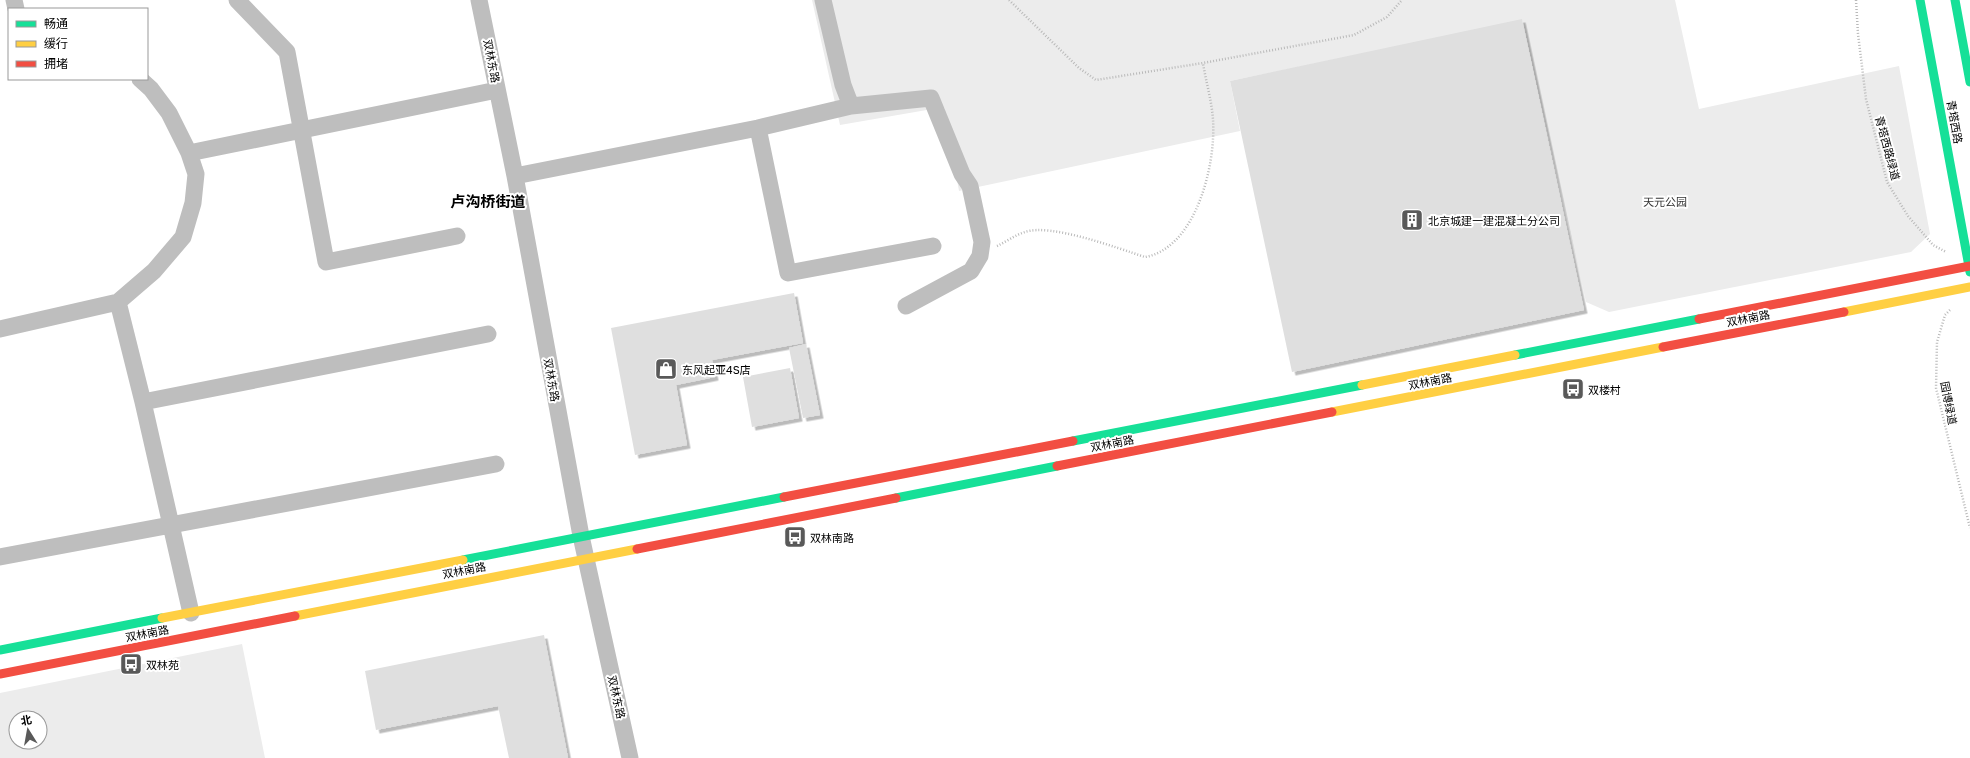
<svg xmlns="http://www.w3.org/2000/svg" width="1970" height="758" viewBox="0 0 1970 758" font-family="'Golos Text','Noto Sans SC',sans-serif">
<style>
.green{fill:#ececec;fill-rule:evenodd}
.building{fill:#dfdfdf;filter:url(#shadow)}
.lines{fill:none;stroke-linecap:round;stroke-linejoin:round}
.path{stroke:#b9b9b9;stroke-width:2.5;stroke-dasharray:1 2;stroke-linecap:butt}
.street{stroke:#bebebe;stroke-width:17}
.fast{stroke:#16e098;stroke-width:9}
.slow{stroke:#ffcf43;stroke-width:9}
.jam{stroke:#f24e42;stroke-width:9}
.labels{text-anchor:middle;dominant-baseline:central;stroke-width:4;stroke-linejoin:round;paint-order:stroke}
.street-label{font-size:11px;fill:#000;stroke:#fff}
.park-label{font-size:11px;fill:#333;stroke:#fff}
.poi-label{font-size:11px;fill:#000;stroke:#fff;text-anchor:start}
.district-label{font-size:15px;font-weight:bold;fill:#000;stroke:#fff}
</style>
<defs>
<filter id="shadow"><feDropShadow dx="3.5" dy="3.5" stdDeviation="0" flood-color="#0004"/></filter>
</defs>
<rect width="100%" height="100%" fill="#fff"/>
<path class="green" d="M 812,0 L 1675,0 L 1699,109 L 1899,66 L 1930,234 L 1911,252 L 1609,312 L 1586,302 L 1522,20 L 1230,81 L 1240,131 L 959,191 L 944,107 L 840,125 Z
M 242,644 L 265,758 L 0,758 L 0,693 ZM 16,718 L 40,718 L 40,742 L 16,742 Z"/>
<path class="building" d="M 1522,19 L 1584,310 L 1292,372 L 1230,81 Z
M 794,293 L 803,343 L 712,360 L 715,377 L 676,385 L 687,445 L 635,455 L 611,328 Z
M 806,344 L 820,415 L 803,418 L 789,348 Z
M 790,368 L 799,418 L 752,427 L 743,377 Z
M 544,635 L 568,758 L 509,758 L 498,706 L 376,730 L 365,671 Z"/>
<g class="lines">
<path class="path" d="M 1009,0 L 1079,68 L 1096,80 L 1203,63 L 1354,35 L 1387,17 L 1402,0
M 1856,0 L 1858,34 L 1866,99 L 1887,182 L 1908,216 L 1933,245 L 1946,252
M 997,246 C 1006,242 1015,235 1025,232 C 1051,223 1117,248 1145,257 C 1196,248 1216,165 1213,120 C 1212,102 1206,82 1203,63
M 1950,310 L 1945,315 L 1937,342 L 1936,388 L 1970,528"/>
<path class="street" d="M 14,0 L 16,9
M 237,0 L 287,52 L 326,262 L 457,236
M 479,0 L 515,176 L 581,536 L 630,758
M 823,0 L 843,85 L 851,106
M 758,128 L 788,273 L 933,246
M 189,153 L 497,90
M 515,176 L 758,128 L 851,106 L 931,98 L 962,174 L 970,186 L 982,242 L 980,256 L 971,271 L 906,306
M 118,302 L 143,402 L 191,613
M 0,329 L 118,302 L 154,271 L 183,237 L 193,203 L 196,174 L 189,153 L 169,113 L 151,89 L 140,79
M 143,402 L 488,334
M 0,557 L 496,464"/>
<path class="fast" d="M 1920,0 L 1970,272
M 1955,0 L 1970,82
M 1515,355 L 1699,319
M 1073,441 L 1362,385
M 896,498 L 1057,466
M 463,560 L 784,497
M 0,650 L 162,618"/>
<path class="slow" d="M 1844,312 L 1970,287
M 1362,385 L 1515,355
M 1332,412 L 1663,347
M 295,616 L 637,549
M 162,618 L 463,560"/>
<path class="jam" d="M 1699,319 L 1970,266
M 1663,347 L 1844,312
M 1057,466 L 1332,412
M 784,497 L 1073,441
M 637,549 L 896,498
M 0,674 L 295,616"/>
</g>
<defs>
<g id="building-square" transform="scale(1.15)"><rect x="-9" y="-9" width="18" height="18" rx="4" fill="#595959" stroke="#fff"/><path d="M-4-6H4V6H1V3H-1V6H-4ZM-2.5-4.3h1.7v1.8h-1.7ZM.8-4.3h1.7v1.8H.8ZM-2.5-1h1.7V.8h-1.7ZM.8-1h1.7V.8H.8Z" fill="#fff"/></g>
<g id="shop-square" transform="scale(1.15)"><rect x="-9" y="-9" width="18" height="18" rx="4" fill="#595959" stroke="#fff"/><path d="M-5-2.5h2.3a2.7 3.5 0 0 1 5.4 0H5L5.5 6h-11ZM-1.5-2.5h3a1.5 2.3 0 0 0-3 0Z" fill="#fff"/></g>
<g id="bus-square" transform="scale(1.15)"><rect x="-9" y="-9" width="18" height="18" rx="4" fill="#595959" stroke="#fff"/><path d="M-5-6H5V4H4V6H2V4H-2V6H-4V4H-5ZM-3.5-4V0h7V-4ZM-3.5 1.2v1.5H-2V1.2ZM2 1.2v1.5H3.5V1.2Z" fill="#fff"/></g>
</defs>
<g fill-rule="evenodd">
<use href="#building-square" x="1412" y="220"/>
<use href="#shop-square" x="666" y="369"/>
<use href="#bus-square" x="1573" y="389"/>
<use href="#bus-square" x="795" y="537"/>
<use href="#bus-square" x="131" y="664"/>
</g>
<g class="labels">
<g class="street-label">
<text transform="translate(492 61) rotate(79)">双林东路</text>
<text transform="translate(1955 122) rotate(80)">青塔西路</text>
<text transform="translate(1888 148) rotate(75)">青塔西路绿道</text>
<text transform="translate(1748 318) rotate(-11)">双林南路</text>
<text transform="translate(552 380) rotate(80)">双林东路</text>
<text transform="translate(1430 381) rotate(-11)">双林南路</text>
<text transform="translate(1949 403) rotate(79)">园博绿道</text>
<text transform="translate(1112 443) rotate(-11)">双林南路</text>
<text transform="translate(464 570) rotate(-11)">双林南路</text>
<text transform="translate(147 633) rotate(-11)">双林南路</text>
<text transform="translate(617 697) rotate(77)">双林东路</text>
</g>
<g class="park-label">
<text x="1665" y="201">天元公园</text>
</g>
<g class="poi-label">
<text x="1428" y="220">北京城建一建混凝土分公司</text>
<text x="682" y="369">东风起亚4S店</text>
<text x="1588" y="389">双楼村</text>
<text x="810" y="537">双林南路</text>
<text x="146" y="664">双林苑</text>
</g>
<g class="district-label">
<text x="488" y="201">卢沟桥街道</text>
</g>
</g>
<rect x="8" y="8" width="140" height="72" fill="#ffffff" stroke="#999999"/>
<rect x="16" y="21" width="20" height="6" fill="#16e098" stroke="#999999"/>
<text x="44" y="28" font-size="12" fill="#000000">畅通</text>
<rect x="16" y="41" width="20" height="6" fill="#ffcf43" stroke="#999999"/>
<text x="44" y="48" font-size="12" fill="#000000">缓行</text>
<rect x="16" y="61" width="20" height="6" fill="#f24e42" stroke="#999999"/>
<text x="44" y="68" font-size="12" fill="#000000">拥堵</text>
<g transform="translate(28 730) rotate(349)"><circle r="19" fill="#ffffff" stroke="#999999"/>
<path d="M0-3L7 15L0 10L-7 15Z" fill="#595959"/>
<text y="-6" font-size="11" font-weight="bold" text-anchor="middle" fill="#000000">北</text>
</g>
</svg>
